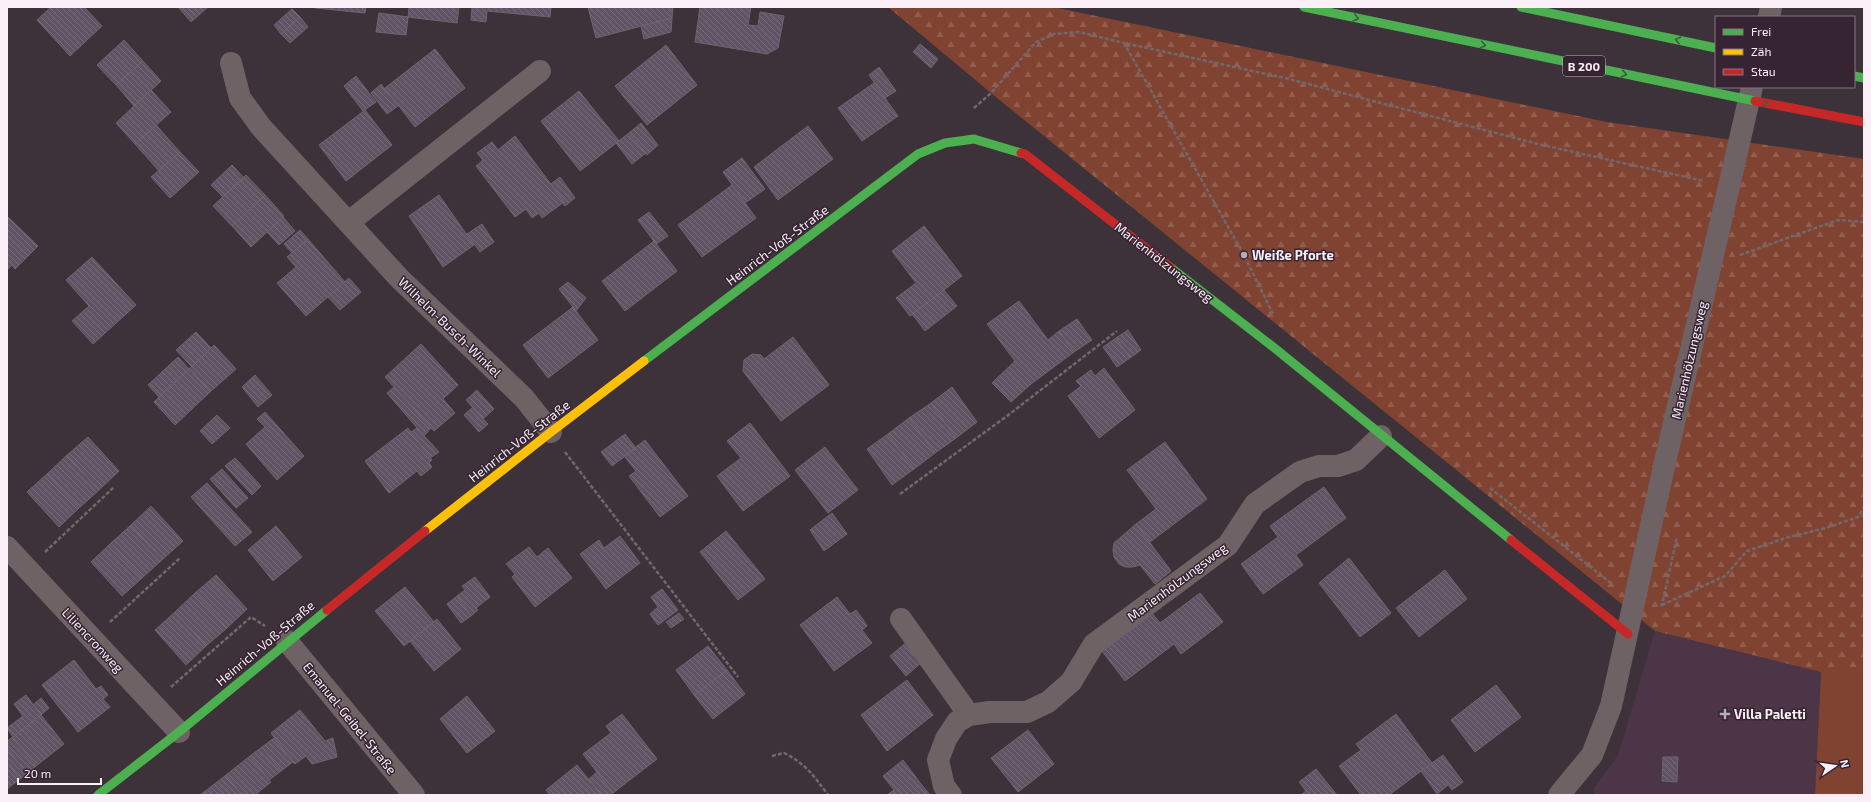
<svg xmlns="http://www.w3.org/2000/svg" width="1871" height="802" viewBox="0 0 1871 802" font-family="'Exo 2',sans-serif">
<style>
.built{fill:#4c3546}
.green{fill:#804332}
.forest{fill:url(#forest-firs)}
.building{fill:url(#building-back-hatch);stroke:#6c656e}
.lines{fill:none;stroke-linecap:round;stroke-linejoin:round}
.path{stroke:#72686c;stroke-width:2.5;stroke-dasharray:4 2;stroke-linecap:butt}
.street{stroke:#6f6265;stroke-width:22}
.fast{stroke:#4caf50;stroke-width:9}
.slow{stroke:#ffc107;stroke-width:9}
.jam{stroke:#c62828;stroke-width:9}
.oneway{stroke:#3f5c3e}
.poi-dot{fill:#b8acb5;stroke:#362432;stroke-width:1.5}
.labels{text-anchor:middle;dominant-baseline:central;stroke-width:3;stroke-linejoin:round;paint-order:stroke}
.shield{fill:#362432;stroke:#bfb1bc;stroke-width:1}
.shield-label{font-size:12px;font-weight:bold;fill:#faeef7}
.street-label{font-size:13px;fill:#faeef7;stroke:#362432}
.poi-label{font-size:13px;font-weight:bold;fill:#faeef7;stroke:#362432;text-anchor:start}
</style>
<defs>
<pattern id="forest-firs" width="22" height="20" patternUnits="userSpaceOnUse"><rect width="22" height="20" fill="#804332"/><path d="M5 1l3.5 6h-7zM16 11l3.5 6h-7z" fill="#935e50"/></pattern>
<pattern id="building-back-hatch" width="6" height="6" patternUnits="userSpaceOnUse"><rect width="6" height="6" fill="#5f5364"/><path d="M-1 5l2 2M0 0l6 6M5-1l2 2" fill="none" stroke="#776c7b"/></pattern>
</defs>
<rect width="100%" height="100%" fill="#3d323a"/>
<path class="built" d="M 1655,631 L 1821,672 L 1815,795 L 1594,795 L 1594,788 L 1618,755 Z"/>
<path class="green" d="M 1821,672 L 1864,672 L 1864,795 L 1815,795 Z"/>
<path class="forest" d="M 888,7 L 1053,7 L 1607,122 L 1864,159 L 1864,672 L 1821,672 L 1655,631 L 991,93 Z"/>
<path class="building" d="M 51,7 L 84,7 L 102,26 L 70,56 L 37,20 Z
M 178,7 L 208,7 L 191,22 Z
M 316,7 L 366,7 L 365,13 L 315,8 Z
M 409,7 L 459,7 L 457,23 L 408,17 Z
M 472,7 L 551,7 L 550,17 L 487,11 L 486,22 L 471,20 Z
M 588,7 L 673,7 L 672,18 L 596,38 Z
M 700,7 L 751,7 L 748,25 L 758,26 L 760,12 L 784,16 L 778,48 L 767,54 L 695,42 Z
M 292,9 L 300,17 L 281,34 L 274,25 Z
M 379,13 L 408,17 L 406,35 L 376,32 Z
M 300,17 L 308,27 L 290,43 L 281,34 Z
M 672,18 L 671,32 L 644,39 L 641,26 Z
M 124,40 L 143,61 L 116,85 L 97,65 Z
M 920,44 L 938,59 L 931,68 L 913,52 Z
M 666,45 L 697,85 L 647,125 L 615,86 Z
M 435,49 L 465,88 L 415,127 L 385,88 Z
M 143,61 L 161,81 L 134,106 L 116,85 Z
M 879,67 L 896,91 L 885,98 L 869,75 Z
M 356,76 L 376,102 L 363,111 L 344,86 Z
M 874,83 L 898,116 L 862,141 L 838,108 Z
M 381,84 L 398,106 L 387,114 L 371,93 Z
M 151,90 L 171,112 L 135,144 L 116,123 Z
M 579,91 L 619,141 L 580,171 L 541,121 Z
M 365,110 L 392,145 L 346,181 L 319,145 Z
M 641,123 L 658,145 L 647,155 L 629,133 Z
M 156,125 L 180,152 L 159,171 L 135,144 Z
M 808,126 L 833,159 L 778,200 L 754,167 Z
M 629,133 L 646,153 L 632,164 L 616,143 Z
M 515,136 L 564,202 L 542,218 L 539,213 L 532,218 L 526,209 L 515,217 L 476,166 L 483,160 L 477,153 L 492,142 L 498,150 Z
M 180,152 L 199,172 L 170,198 L 151,177 Z
M 742,158 L 765,189 L 745,203 L 723,172 Z
M 232,165 L 244,178 L 223,197 L 211,185 Z
M 246,175 L 265,195 L 232,226 L 213,206 Z
M 560,177 L 575,198 L 565,206 L 563,203 L 564,202 L 551,184 Z
M 732,185 L 756,218 L 702,257 L 678,225 Z
M 265,195 L 284,216 L 251,247 L 232,226 Z
M 439,195 L 474,245 L 443,267 L 409,216 Z
M 649,212 L 668,236 L 656,244 L 638,220 Z
M 7,216 L 38,246 L 15,269 L 12,265 L 7,270 Z
M 283,217 L 295,231 L 279,245 L 267,232 Z
M 482,224 L 494,242 L 480,252 L 467,234 Z
M 924,226 L 962,276 L 910,316 L 896,298 L 916,283 L 892,251 Z
M 300,230 L 308,239 L 292,253 L 284,244 Z
M 308,239 L 345,282 L 306,316 L 277,283 L 296,267 L 287,257 Z
M 654,241 L 677,271 L 625,311 L 602,281 Z
M 92,257 L 136,305 L 93,344 L 72,321 L 89,306 L 66,280 Z
M 349,278 L 361,292 L 340,310 L 328,297 Z
M 568,282 L 586,298 L 576,311 L 559,289 Z
M 944,290 L 957,306 L 925,331 L 912,314 Z
M 1019,301 L 1048,340 L 1059,331 L 1074,352 L 1031,384 L 1011,402 L 992,383 L 1015,361 L 987,324 Z
M 573,307 L 598,340 L 548,378 L 523,345 Z
M 1077,319 L 1092,340 L 1074,352 L 1059,331 Z
M 1128,330 L 1141,350 L 1130,358 L 1116,338 Z
M 196,332 L 211,348 L 192,367 L 176,350 Z
M 793,337 L 829,385 L 781,421 L 743,371 L 744,360 L 752,354 L 761,355 L 764,359 Z
M 1116,338 L 1130,358 L 1117,367 L 1103,347 Z
M 421,344 L 458,385 L 443,399 L 455,413 L 434,431 L 385,377 Z
M 214,345 L 236,369 L 210,392 L 189,369 Z
M 178,357 L 189,369 L 159,397 L 148,385 Z
M 1104,368 L 1135,410 L 1099,438 L 1068,396 L 1081,386 L 1076,381 L 1091,370 L 1095,376 Z
M 189,369 L 210,392 L 175,425 L 154,402 Z
M 255,375 L 272,395 L 258,407 L 242,387 Z
M 394,387 L 431,428 L 424,436 L 387,393 Z
M 952,387 L 977,422 L 956,438 L 931,403 Z
M 477,390 L 494,409 L 483,419 L 466,400 Z
M 931,403 L 956,438 L 935,453 L 909,418 Z
M 473,407 L 488,424 L 479,432 L 464,415 Z
M 265,412 L 304,456 L 277,480 L 246,444 L 265,427 L 257,419 Z
M 217,415 L 230,428 L 212,444 L 200,431 Z
M 909,418 L 935,453 L 914,469 L 888,434 Z
M 750,423 L 790,476 L 743,511 L 717,476 L 741,458 L 727,441 Z
M 408,428 L 432,460 L 429,463 L 432,467 L 421,476 L 417,471 L 389,493 L 365,461 Z
M 417,428 L 439,452 L 430,458 L 411,432 Z
M 625,434 L 636,448 L 612,466 L 601,452 Z
M 888,434 L 914,469 L 892,485 L 867,449 Z
M 88,437 L 119,471 L 99,490 L 67,455 Z
M 645,440 L 688,496 L 660,517 L 629,476 L 636,471 L 624,456 Z
M 1165,442 L 1207,499 L 1150,542 L 1136,524 L 1156,509 L 1127,470 Z
M 825,447 L 858,490 L 828,513 L 795,470 Z
M 67,455 L 99,490 L 79,508 L 47,474 Z
M 235,458 L 261,486 L 252,495 L 225,466 Z
M 222,469 L 248,498 L 236,508 L 210,479 Z
M 47,474 L 79,508 L 59,527 L 27,492 Z
M 207,483 L 252,532 L 235,546 L 191,497 Z
M 1324,487 L 1346,518 L 1296,555 L 1303,565 L 1263,594 L 1241,564 L 1278,537 L 1270,526 Z
M 151,506 L 183,541 L 163,559 L 131,525 Z
M 832,513 L 847,534 L 824,551 L 810,530 Z
M 1136,524 L 1171,571 L 1155,584 L 1140,565 L 1133,567 L 1125,567 L 1119,564 L 1114,557 L 1113,550 L 1114,543 Z
M 131,525 L 163,559 L 142,578 L 111,543 Z
M 276,526 L 302,557 L 273,581 L 248,550 Z
M 726,531 L 765,579 L 738,600 L 700,552 Z
M 620,536 L 640,563 L 606,589 L 580,554 L 599,540 L 604,548 Z
M 111,543 L 142,578 L 122,596 L 91,562 Z
M 529,547 L 537,557 L 548,548 L 572,578 L 535,607 L 512,577 L 515,574 L 506,564 Z
M 1349,558 L 1391,613 L 1360,637 L 1319,583 Z
M 1445,570 L 1467,599 L 1419,637 L 1396,608 Z
M 216,575 L 247,609 L 227,628 L 195,593 Z
M 475,577 L 490,597 L 476,608 L 478,610 L 471,616 L 457,596 L 465,590 L 462,586 Z
M 405,587 L 434,622 L 404,646 L 375,611 Z
M 662,589 L 678,610 L 658,625 L 650,614 L 658,607 L 651,597 Z
M 195,593 L 227,628 L 206,646 L 175,612 Z
M 1200,593 L 1223,622 L 1181,654 L 1174,644 L 1125,681 L 1102,651 L 1152,613 L 1160,623 Z
M 457,596 L 471,616 L 461,623 L 447,604 Z
M 837,597 L 850,614 L 856,610 L 862,618 L 867,626 L 862,630 L 872,643 L 834,671 L 800,625 Z
M 175,612 L 206,646 L 186,665 L 155,630 Z
M 679,613 L 684,619 L 671,628 L 666,622 Z
M 437,619 L 461,649 L 434,671 L 410,641 Z
M 907,642 L 923,661 L 906,676 L 890,656 Z
M 708,646 L 727,670 L 694,695 L 676,670 Z
M 74,660 L 96,689 L 101,686 L 104,690 L 108,695 L 103,699 L 110,707 L 78,732 L 42,685 Z
M 727,670 L 745,694 L 713,719 L 694,695 Z
M 907,680 L 933,715 L 887,751 L 861,715 Z
M 1496,685 L 1521,717 L 1475,752 L 1451,720 Z
M 26,695 L 41,715 L 13,737 L 7,728 L 23,716 L 14,704 Z
M 467,696 L 495,731 L 467,753 L 440,719 Z
M 41,698 L 49,708 L 41,715 L 33,705 Z
M 300,710 L 325,741 L 333,738 L 337,757 L 312,764 L 306,756 L 295,764 L 293,762 L 271,733 Z
M 622,714 L 657,759 L 613,793 L 583,754 L 611,733 L 606,726 Z
M 1396,714 L 1432,763 L 1389,795 L 1361,795 L 1339,766 L 1361,750 L 1356,744 Z
M 41,715 L 64,744 L 36,766 L 13,737 Z
M 1028,730 L 1054,764 L 1018,792 L 991,758 Z
M 13,737 L 36,766 L 27,774 L 7,748 L 7,741 Z
M 274,738 L 293,762 L 281,771 L 262,747 Z
M 262,747 L 281,771 L 269,780 L 250,756 Z
M 7,748 L 27,774 L 20,779 L 7,763 Z
M 1443,755 L 1463,782 L 1452,790 L 1432,763 Z
M 250,756 L 271,782 L 255,795 L 242,795 L 226,775 Z
M 1663,757 L 1678,757 L 1677,782 L 1662,781 Z
M 903,760 L 921,784 L 930,795 L 887,795 L 894,790 L 883,776 Z
M 7,763 L 20,779 L 7,789 Z
M 1432,763 L 1448,785 L 1437,794 L 1421,771 Z
M 577,765 L 601,795 L 550,795 L 546,790 Z
M 1316,769 L 1337,795 L 1301,795 L 1306,791 L 1299,782 Z
M 597,772 L 613,793 L 610,795 L 601,795 L 589,779 Z
M 226,775 L 242,795 L 200,795 L 221,779 Z"/>
<g class="lines">
<path class="path" d="M 974,108 L 991,93 L 1036,42 L 1054,34 L 1079,32 L 1124,43
M 1740,255 L 1838,220 L 1864,222
M 1273,314 L 1244,255 L 1124,43 L 1285,78 L 1538,144 L 1704,181
M 565,452 L 738,677
M 1490,488 L 1611,583
M 900,494 L 1007,416 L 1117,331
M 45,552 L 113,488
M 1660,605 L 1662,605 L 1677,537
M 1662,605 L 1725,576 L 1747,551 L 1789,537 L 1826,528 L 1858,517 L 1864,507
M 110,622 L 180,558
M 171,687 L 251,617 L 265,626
M 772,756 L 784,753 C 806,764 814,776 828,795"/>
<path class="street" d="M 1769,17 L 1771,7
M 231,63 L 240,98 L 261,127 L 399,278 L 524,398 L 551,432
M 349,222 L 540,71
M 7,547 L 179,732
M 901,619 L 969,715
M 287,641 L 414,795
M 951,795 L 944,786 L 938,760 L 946,739 L 957,722 L 969,715 L 990,712 L 1027,712 L 1048,702 L 1071,682 L 1094,644 L 1228,545 L 1255,504 L 1300,472 L 1319,466 L 1338,466 L 1356,460 L 1381,436
M 1559,795 L 1592,755 L 1611,706 L 1665,462 L 1752,87"/>
<path class="fast" d="M 1304,7 L 1755,101
M 1521,7 L 1716,48
M 1854,76 L 1864,78
M 1170,267 L 1277,350 L 1511,540
M 644,361 L 918,154 L 945,143 L 974,139 L 1021,153
M 98,795 L 179,732 L 327,610"/>
<path class="slow" d="M 425,531 L 551,432 L 644,361"/>
<path class="jam" d="M 1755,101 L 1864,122
M 1021,153 L 1025,154 L 1170,267
M 1511,540 L 1628,634
M 327,610 L 425,531"/>
</g>
<defs><path id="oneway-chevron" d="M-2-3.5L2.5 0L-2 3.5" fill="none" stroke-width="1.6" stroke-linecap="round" stroke-linejoin="round"/></defs>
<g class="oneway">
<use href="#oneway-chevron" transform="translate(1356 18) rotate(12)"/>
<use href="#oneway-chevron" transform="translate(1678 40) rotate(-168)"/>
<use href="#oneway-chevron" transform="translate(1483 45) rotate(12)"/>
<use href="#oneway-chevron" transform="translate(1624 74) rotate(12)"/>
<use href="#oneway-chevron" transform="translate(1765 103) rotate(12)"/>
</g>
<g class="poi-dot">
<circle cx="1244" cy="255" r="4"/>
<path d="M1723 708h4v4h4v4h-4v4h-4v-4h-4v-4h4z"/>
</g>
<g class="labels">
<rect class="shield" x="1563" y="56" width="42" height="20" rx="3"/>
<g class="shield-label">
<text x="1584" y="66">B 200</text>
</g>
<g class="street-label">
<text transform="translate(777 245) rotate(-37)">Heinrich-Voß-Straße</text>
<text transform="translate(1164 262) rotate(38)">Marienhölzungsweg</text>
<text transform="translate(450 327) rotate(44)">Wilhelm-Busch-Winkel</text>
<text transform="translate(1689 360) rotate(-77)">Marienhölzungsweg</text>
<text transform="translate(519 441) rotate(-38)">Heinrich-Voß-Straße</text>
<text transform="translate(1177 582) rotate(-37)">Marienhölzungsweg</text>
<text transform="translate(93 640) rotate(47)">Liliencronweg</text>
<text transform="translate(265 643) rotate(-40)">Heinrich-Voß-Straße</text>
<text transform="translate(350 718) rotate(51)">Emanuel-Geibel-Straße</text>
</g>
<g class="poi-label">
<text x="1252" y="255">Weiße Pforte</text>
<text x="1734" y="714">Villa Paletti</text>
</g>
</g>
<rect width="1871" height="802" fill="none" stroke="#faeef7" stroke-width="16"/>
<rect x="1715" y="16" width="140" height="72" fill="#362432" stroke="#847581"/>
<rect x="1723" y="29" width="20" height="6" fill="#4caf50" stroke="#847581"/>
<text x="1751" y="36" font-size="12" fill="#faeef7">Frei</text>
<rect x="1723" y="49" width="20" height="6" fill="#ffc107" stroke="#847581"/>
<text x="1751" y="56" font-size="12" fill="#faeef7">Zäh</text>
<rect x="1723" y="69" width="20" height="6" fill="#c62828" stroke="#847581"/>
<text x="1751" y="76" font-size="12" fill="#faeef7">Stau</text>
<g transform="translate(1835 766) rotate(77)" stroke="#362432" stroke-width="3" paint-order="stroke">
<path d="M0-3L7 15L0 10L-7 15Z" fill="#faeef7"/>
<text y="-6" font-size="11" font-weight="bold" text-anchor="middle" fill="#faeef7">N</text>
</g>
<path d="M18 778v6h83v-6" fill="none" stroke="#faeef7" stroke-width="2"/>
<text x="24" y="778" font-size="12" fill="#faeef7" stroke="#362432" stroke-width="3" paint-order="stroke">20 m</text>
</svg>
